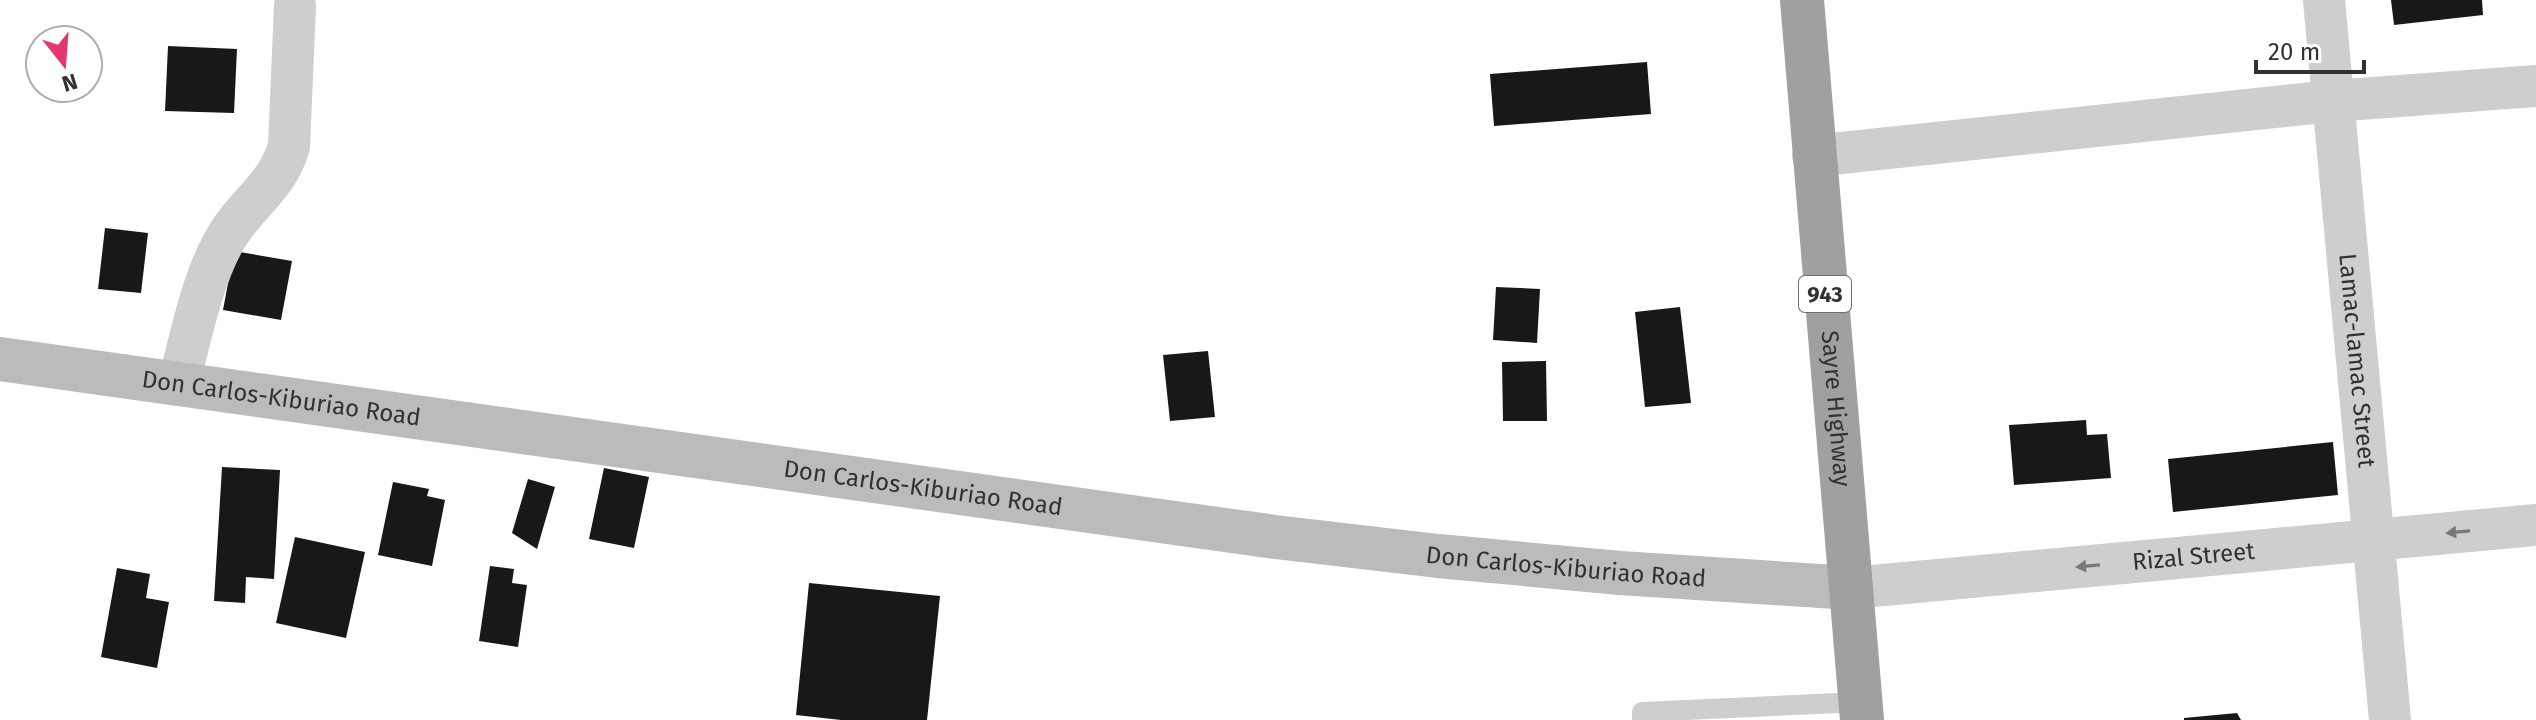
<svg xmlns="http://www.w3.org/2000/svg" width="2536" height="720" viewBox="0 0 2536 720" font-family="'Fira Sans',sans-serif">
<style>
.building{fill:#181818}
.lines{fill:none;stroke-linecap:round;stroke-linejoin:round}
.service{stroke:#cecece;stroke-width:20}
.minor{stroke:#cecece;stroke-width:42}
.secondary{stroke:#bbb;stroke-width:44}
.trunk{stroke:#a0a0a0;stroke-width:44}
.oneway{fill:#787878}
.labels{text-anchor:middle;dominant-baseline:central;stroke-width:8;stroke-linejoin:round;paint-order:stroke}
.shield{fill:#fff;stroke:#6f6f6f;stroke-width:2}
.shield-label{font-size:22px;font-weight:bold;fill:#313131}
.street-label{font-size:24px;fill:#313131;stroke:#fff}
</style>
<rect width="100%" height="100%" fill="#fff"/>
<path class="building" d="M 2391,0 L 2482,0 L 2483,15 L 2394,25 Z
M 168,46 L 237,49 L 234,113 L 165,111 Z
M 1647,62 L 1651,114 L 1494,126 L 1490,74 Z
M 105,228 L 148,233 L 141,293 L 98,289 Z
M 234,251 L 292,261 L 281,320 L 223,310 Z
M 1496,287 L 1540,289 L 1537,343 L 1493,340 Z
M 1680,307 L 1691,403 L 1645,407 L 1635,312 Z
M 1208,351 L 1215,417 L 1170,421 L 1163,355 Z
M 1546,361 L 1547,421 L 1503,421 L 1502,362 Z
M 2086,420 L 2087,435 L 2107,434 L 2111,478 L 2014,485 L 2009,425 Z
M 2333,442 L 2338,495 L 2173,512 L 2168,459 Z
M 222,467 L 280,470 L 274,579 L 246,577 L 245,603 L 214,601 Z
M 604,468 L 649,477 L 634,548 L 589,539 Z
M 528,479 L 555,487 L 537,549 L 512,533 Z
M 393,482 L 429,489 L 427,496 L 445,500 L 432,566 L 378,555 Z
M 295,537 L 365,552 L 346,638 L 276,623 Z
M 490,566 L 514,569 L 512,583 L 527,585 L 518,647 L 479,641 Z
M 117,568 L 150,574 L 146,598 L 169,602 L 157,668 L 101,657 Z
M 809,583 L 940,596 L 927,720 L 841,720 L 796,715 Z
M 2237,713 L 2241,720 L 2184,720 L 2184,718 Z"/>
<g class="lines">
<path class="service" d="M 1642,720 L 1642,712 L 1860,702"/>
<g class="minor">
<path id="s1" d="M 2324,0 L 2390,720"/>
<path d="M 1813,156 L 2332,101 L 2536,86"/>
<path d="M 178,385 C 190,341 201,283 223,243 C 243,205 277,189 289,146 L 295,6"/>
<path id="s2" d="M 1851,588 L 2536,525"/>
</g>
<path class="secondary" id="s3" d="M 0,359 L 1275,537 L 1438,556 L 1620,573 L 1851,588"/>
<path class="trunk" id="s4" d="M 1802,0 L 1862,720"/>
</g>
<defs><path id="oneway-solid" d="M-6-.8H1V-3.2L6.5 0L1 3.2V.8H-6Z" transform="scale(2)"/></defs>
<g class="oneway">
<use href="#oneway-solid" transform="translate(2458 532) rotate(175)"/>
<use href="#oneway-solid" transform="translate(2088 566) rotate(175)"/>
</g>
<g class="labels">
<rect class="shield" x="1799" y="276" width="52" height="36" rx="6"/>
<g class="shield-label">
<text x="1825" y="294">943</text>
</g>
<g class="street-label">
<text stroke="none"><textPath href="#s1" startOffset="362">Lamac-lamac Street</textPath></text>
<text stroke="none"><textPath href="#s3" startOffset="284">Don Carlos-Kiburiao Road</textPath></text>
<text stroke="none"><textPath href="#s4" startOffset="410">Sayre Highway</textPath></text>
<text stroke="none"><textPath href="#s3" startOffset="932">Don Carlos-Kiburiao Road</textPath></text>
<text stroke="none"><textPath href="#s2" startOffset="344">Rizal Street</textPath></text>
<text stroke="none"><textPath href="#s3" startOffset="1580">Don Carlos-Kiburiao Road</textPath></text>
</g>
</g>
<g transform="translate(64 64) rotate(163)"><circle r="38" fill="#ffffff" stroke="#adadad" stroke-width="2"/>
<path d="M0-6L14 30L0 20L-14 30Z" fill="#e43771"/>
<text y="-12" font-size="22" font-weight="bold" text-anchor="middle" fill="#313131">N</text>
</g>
<path d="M2256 60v12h108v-12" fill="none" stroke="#313131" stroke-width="4"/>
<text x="2268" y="60" font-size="24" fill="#313131" stroke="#ffffff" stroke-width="6" paint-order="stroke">20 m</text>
</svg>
